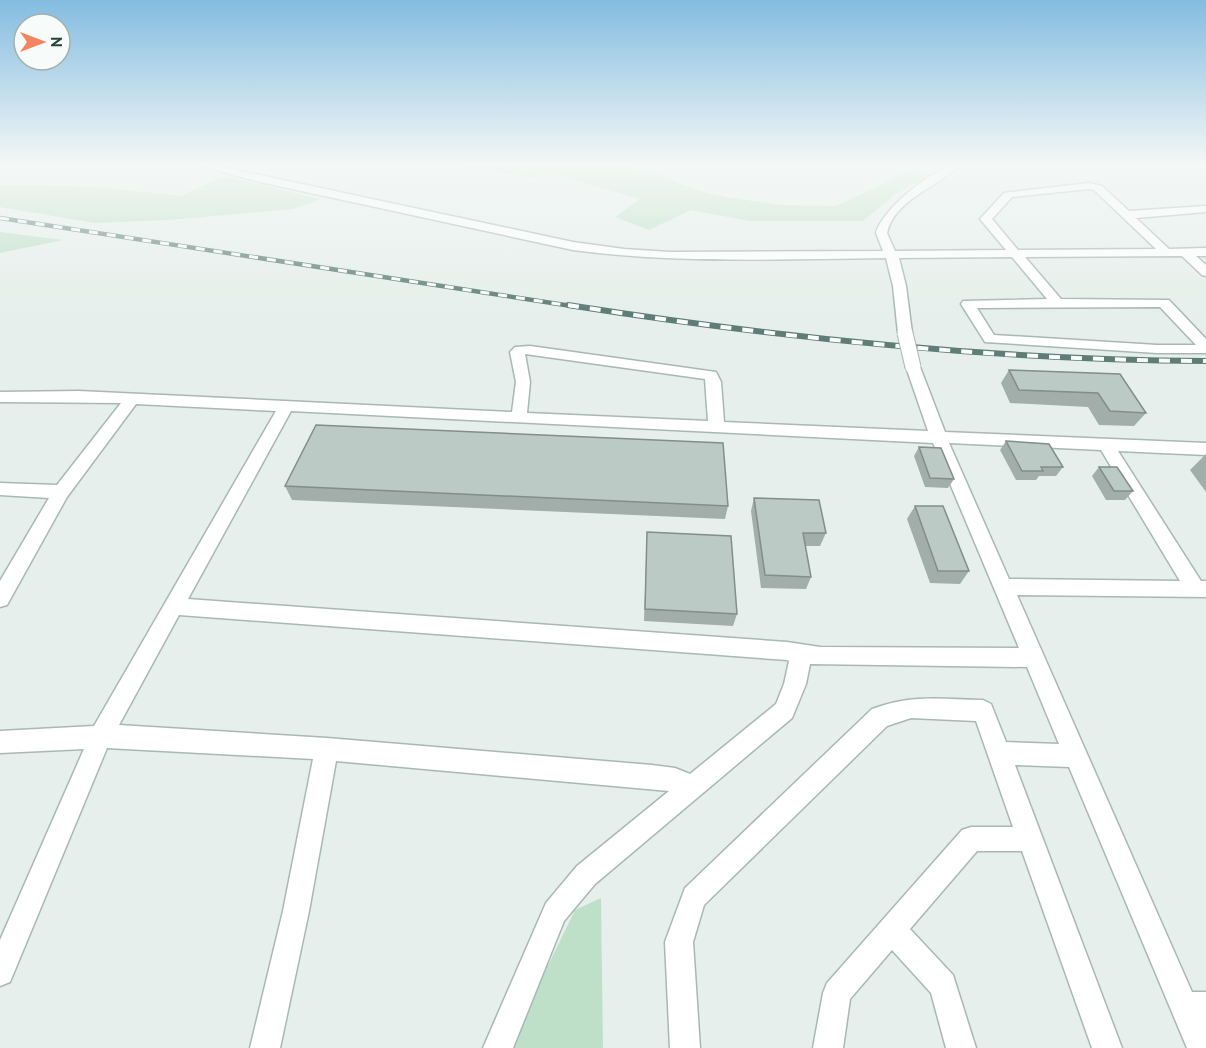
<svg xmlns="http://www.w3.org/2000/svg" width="1206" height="1048" viewBox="0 0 1206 1048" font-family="'PT Sans',sans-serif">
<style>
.green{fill:#bfe0c8}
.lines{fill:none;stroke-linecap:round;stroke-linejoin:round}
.minor-casing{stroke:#a8b8b2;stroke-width:3}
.minor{fill:#fff;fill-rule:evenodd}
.rail-far1-casing{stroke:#5f7d75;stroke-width:4.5}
.rail-casing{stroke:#5f7d75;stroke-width:6}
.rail-far1{stroke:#f7fbf9;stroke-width:3;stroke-dasharray:9;stroke-linecap:butt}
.rail{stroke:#f7fbf9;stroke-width:4;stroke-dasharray:11;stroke-linecap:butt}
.minor-bridge-casing{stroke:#a8b8b2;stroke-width:17;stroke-linecap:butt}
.minor-bridge{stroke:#fff;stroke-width:15}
.wall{fill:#a1aea9}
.building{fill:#bbcac4;stroke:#838d89;stroke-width:1.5}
</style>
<rect width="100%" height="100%" fill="#e6efeb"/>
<path class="green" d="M 434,165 L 630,165 L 703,192 L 732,198 L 782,205 L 836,206 L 910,171 L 927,176 L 893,196 L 863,221 L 750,221 L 691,210 L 649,230 L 615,217 L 640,199 L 546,172 L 537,178 L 479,169 Z
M 223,176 L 320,199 L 293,209 L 168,220 L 95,223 L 0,207 L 0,185 L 98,187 L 181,196 Z
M 0,232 L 63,240 L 0,253 Z
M 601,898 L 603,1048 L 510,1048 L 517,1029 L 575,910 Z"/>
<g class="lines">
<g class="minor-casing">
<path id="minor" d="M 197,165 L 213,165 L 573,242 L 624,249 L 670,252 L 883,251 L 876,233 C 881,210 938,163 960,165 C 939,187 894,199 887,233 L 895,251 L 1006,250 L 980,219 L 1004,193 L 1089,183 L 1102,186 L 1129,211 L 1206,206 L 1206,212 L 1136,218 L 1169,249 L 1206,248 L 1206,256 L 1196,256 L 1206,265 L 1206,276 L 1202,275 L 1182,256 L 1025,257 L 1061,299 L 1169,300 L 1206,339 L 1206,353 L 1157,353 L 985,342 L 961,304 L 963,301 L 1047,299 L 1012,257 L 899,258 L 906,286 L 912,333 L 905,337 L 898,333 L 893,286 L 886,258 C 782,259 677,264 573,250 L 260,182 ZM 1089,189 L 1094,190 L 1156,249 L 1018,250 L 992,219 L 1012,197 ZM 1160,307 L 1196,345 L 1157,345 L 994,335 L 977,308 Z
M 530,346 L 716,372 L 721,382 L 724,422 L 928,431 L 906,367 L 913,362 L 920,367 L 945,432 L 1206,443 L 1206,455 L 1118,451 L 1201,581 L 1206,581 L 1206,597 L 1017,595 L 1192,992 L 1206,992 L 1206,1048 L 1187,1048 L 1069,767 L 1015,765 L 1122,1048 L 1092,1048 L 1022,851 L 977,851 L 910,929 L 953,975 L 976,1048 L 946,1048 L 931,993 L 892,950 L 850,999 L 843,1048 L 813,1048 L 823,993 L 827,983 L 962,830 L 971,827 L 1013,827 L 976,721 L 911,718 L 887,726 L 704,905 L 693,942 L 700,1048 L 670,1048 L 665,942 L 685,888 L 872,709 C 912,694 941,699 983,700 L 991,704 L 1006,742 L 1059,744 L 1027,667 L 810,664 L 806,684 L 792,718 L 595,884 L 564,921 L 513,1048 L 483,1048 L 546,903 L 577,866 L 669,791 L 336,761 L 309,911 L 280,1048 L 250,1048 L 283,911 L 313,759 L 107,748 L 10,982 L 0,986 L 0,940 L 84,749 L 0,753 L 0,731 L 94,726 L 276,411 L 136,404 L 67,497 L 7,605 L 0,607 L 0,581 L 49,498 L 0,495 L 0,483 L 57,485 L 121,403 L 0,402 L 0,392 L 79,391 L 512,412 L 516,382 L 510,352 L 515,347 ZM 525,354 L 705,379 L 708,421 L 527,413 L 530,382 ZM 291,411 L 933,443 L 1019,648 L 820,647 L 787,642 L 188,599 ZM 949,443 L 1101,450 L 1180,581 L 1009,579 ZM 179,615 L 787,660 L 789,661 L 784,684 L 776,704 L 690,774 L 675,768 L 652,765 L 327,738 L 119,725 Z"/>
</g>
<use href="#minor" class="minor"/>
<g class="rail-far1-casing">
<path id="rail-far1" d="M 0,218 L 578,307"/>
</g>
<g class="rail-casing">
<path id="rail" d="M 568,305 C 780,338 992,360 1206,361"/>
</g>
<use href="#rail-far1" class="rail-far1"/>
<use href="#rail" class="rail"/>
<g class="minor-bridge-casing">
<path id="minor-bridge" d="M 905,333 L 913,367"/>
</g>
<use href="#minor-bridge" class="minor-bridge"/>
</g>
<path class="wall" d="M 1009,370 L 1120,374 L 1146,413 L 1134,426 L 1099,425 L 1088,407 L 1010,403 L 1001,383 Z
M 1006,441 L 1063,467 L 1056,476 L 1039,476 L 1036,480 L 1016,480 L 1000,450 Z
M 919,447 L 954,479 L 948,488 L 925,487 L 914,456 Z
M 1206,454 L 1206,492 L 1190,470 Z
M 1099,467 L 1133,491 L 1125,500 L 1106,500 L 1092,476 Z
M 285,486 L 728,506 L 725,519 L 292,500 Z
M 754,498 L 826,533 L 820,546 L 805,546 L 811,577 L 806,589 L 761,588 L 751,511 Z
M 915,506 L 969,571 L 960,584 L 930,583 L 907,519 Z
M 647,532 L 737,614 L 733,626 L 644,621 Z"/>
<path class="building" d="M 1009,370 L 1120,374 L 1146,413 L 1110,411 L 1098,393 L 1019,390 Z
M 316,425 L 723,443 L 728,506 L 285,486 Z
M 1006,441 L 1049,444 L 1063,467 L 1041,467 L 1043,471 L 1022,471 Z
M 919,447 L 941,448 L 954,479 L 930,478 Z
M 1099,467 L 1117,467 L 1133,491 L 1114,491 Z
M 754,498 L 819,500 L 826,533 L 803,533 L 811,577 L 765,575 Z
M 915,506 L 943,506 L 969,571 L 938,571 Z
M 647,532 L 731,536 L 737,614 L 645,609 Z"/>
<linearGradient id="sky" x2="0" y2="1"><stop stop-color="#84bce0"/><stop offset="0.53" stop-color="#f4f8f6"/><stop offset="1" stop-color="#f4f8f6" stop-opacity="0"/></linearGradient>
<rect width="1206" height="311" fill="url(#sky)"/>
<g transform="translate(42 42) rotate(90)"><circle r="28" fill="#f7fbf9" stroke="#a3b1ad" stroke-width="1.5"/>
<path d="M0-4.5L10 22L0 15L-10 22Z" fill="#f4845f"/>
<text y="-9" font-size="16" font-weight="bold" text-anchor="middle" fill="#24423a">N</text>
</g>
</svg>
